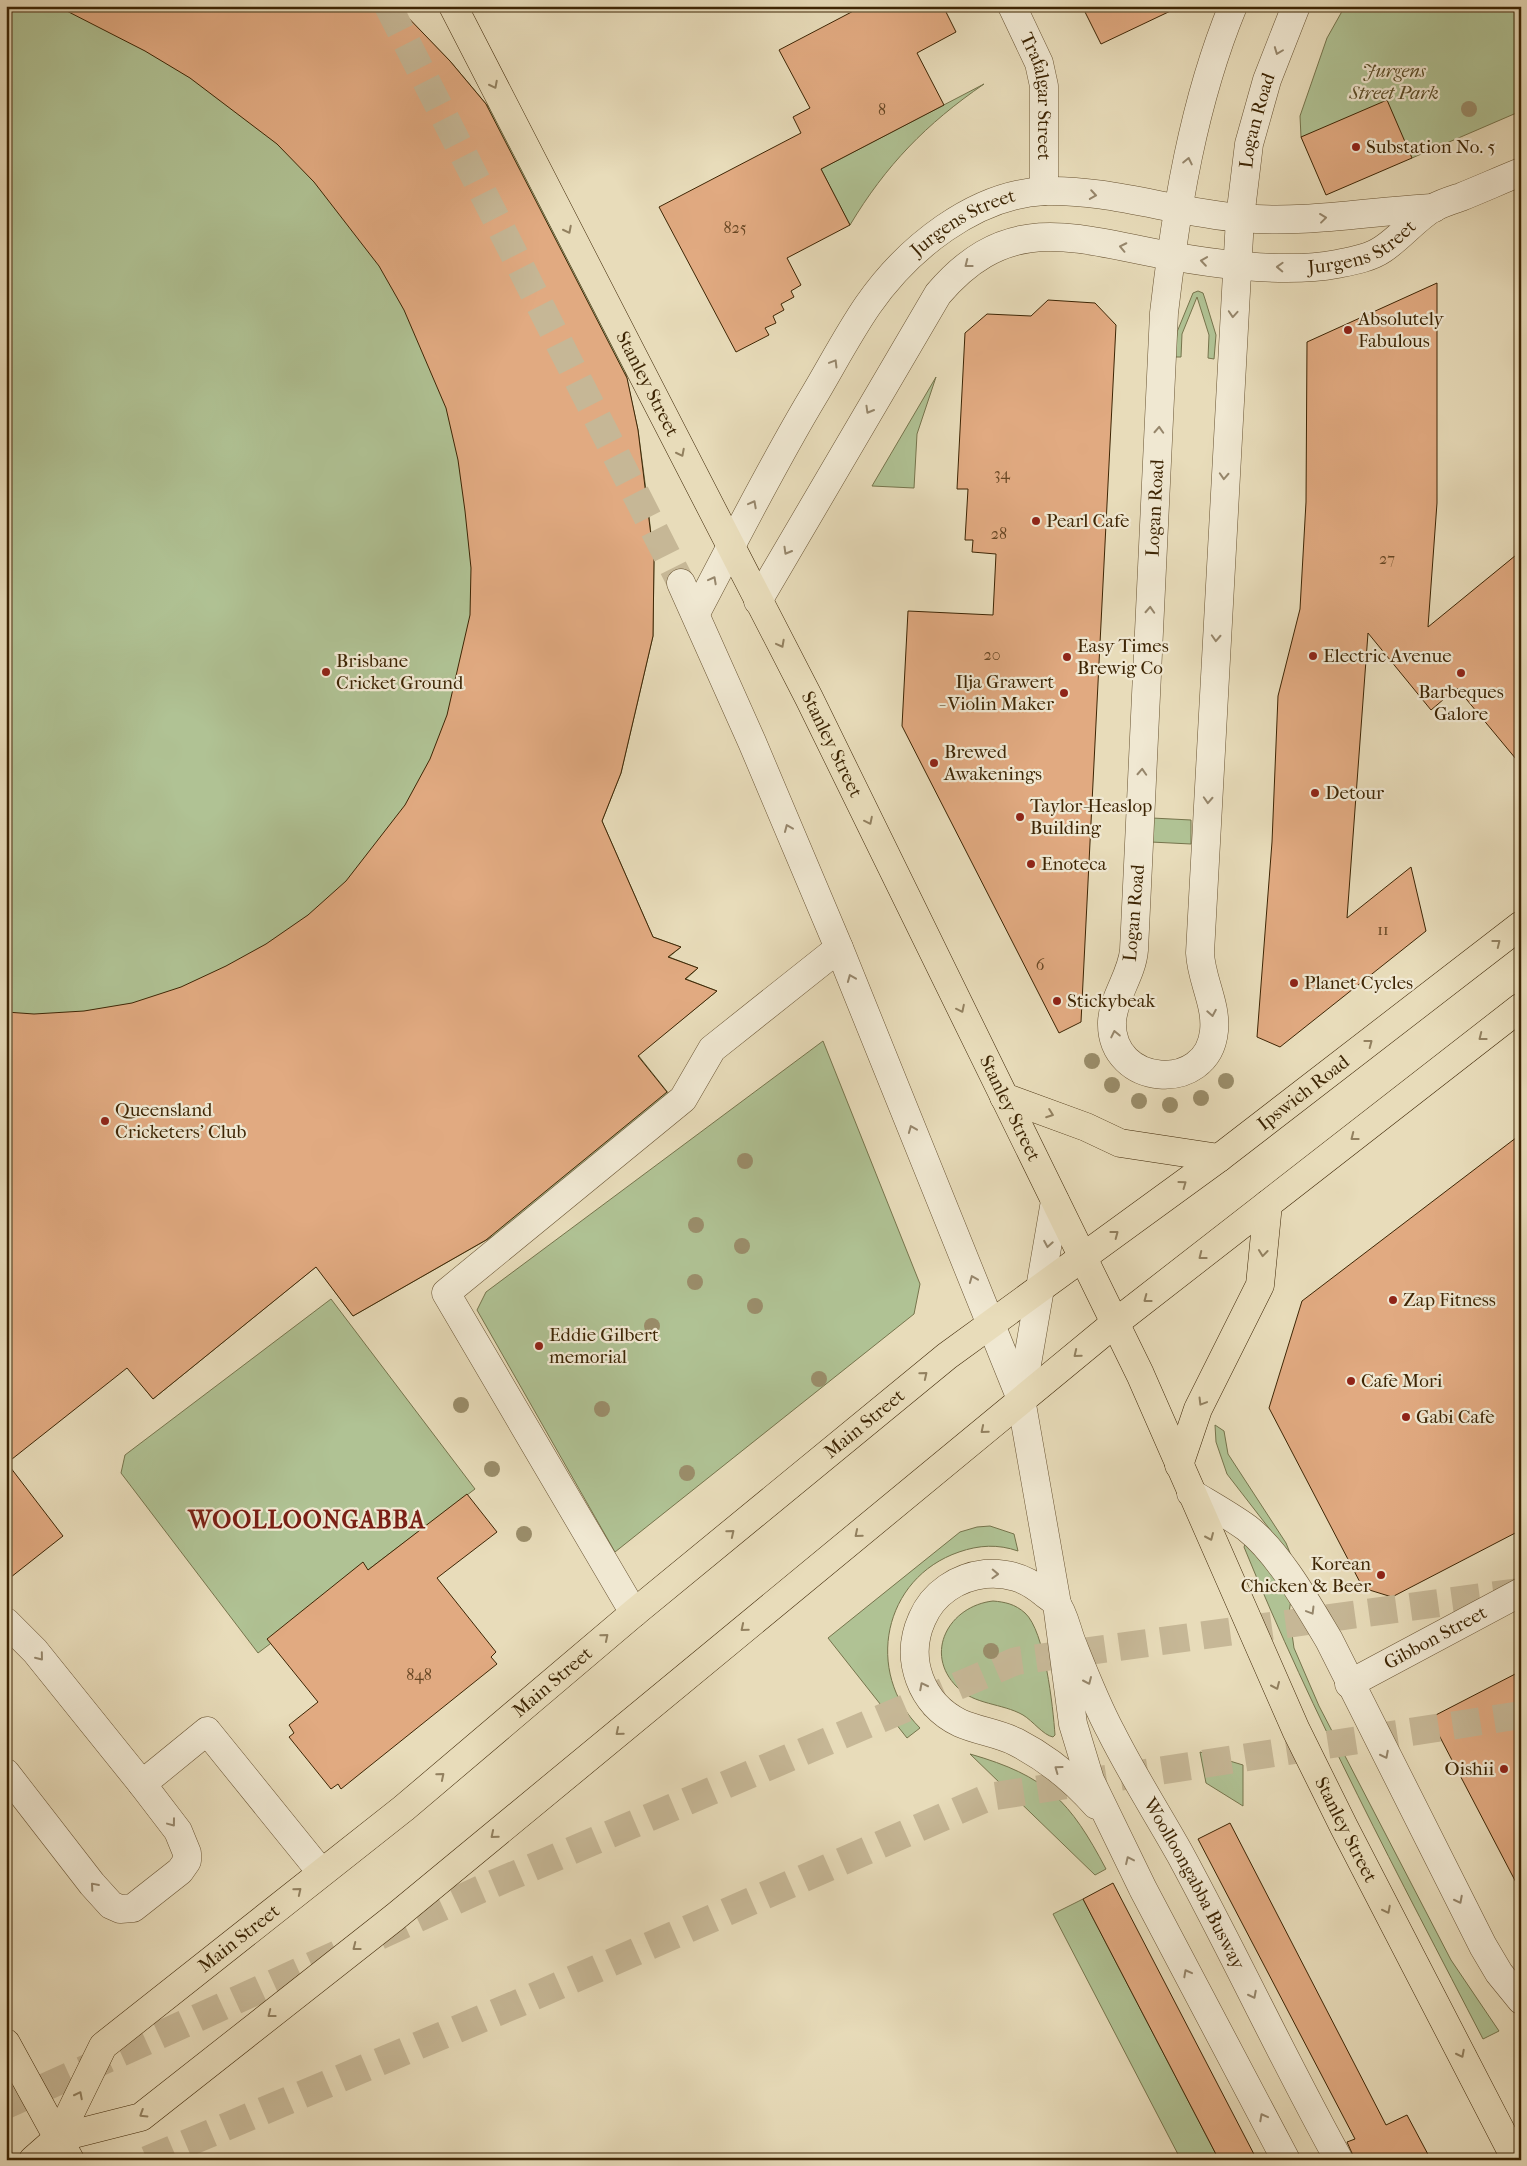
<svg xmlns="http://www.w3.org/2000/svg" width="1527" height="2166" viewBox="0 0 1527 2166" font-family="'IM FELL French Canon',serif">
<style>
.green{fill:#b0c294;stroke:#76744c}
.building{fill:#e1aa81;stroke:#3d2504}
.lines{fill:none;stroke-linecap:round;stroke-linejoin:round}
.minor-tunnel{stroke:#c6b796;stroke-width:28;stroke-dasharray:28 14;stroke-linecap:butt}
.highway-tunnel{stroke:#c6b796;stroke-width:28;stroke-dasharray:28 14;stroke-linecap:butt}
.minor-casing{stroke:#685332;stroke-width:29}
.major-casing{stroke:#3d2504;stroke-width:29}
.highway-casing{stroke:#3d2504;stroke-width:29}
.minor{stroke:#f0e8d2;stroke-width:28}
.major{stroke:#e8dcba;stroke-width:28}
.highway{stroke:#e8dcba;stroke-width:28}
.tree{fill:#9a8d6a}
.oneway{stroke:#96866b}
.oneway2{stroke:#92805f}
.poi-dot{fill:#8f2418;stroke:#f0e8d2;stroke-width:2}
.labels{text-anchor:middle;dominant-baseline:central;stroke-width:4.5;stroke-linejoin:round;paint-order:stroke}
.number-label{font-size:16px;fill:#664623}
.park-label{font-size:19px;font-style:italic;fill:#5a4c28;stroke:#f0e8d2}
.street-label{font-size:19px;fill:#3d2504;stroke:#f0e8d2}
.poi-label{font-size:19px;fill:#3d2504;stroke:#f0e8d2;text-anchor:start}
.district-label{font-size:24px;font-weight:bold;letter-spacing:1px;fill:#7a1f14;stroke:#f0e8d2}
</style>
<rect width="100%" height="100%" fill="#e8dcba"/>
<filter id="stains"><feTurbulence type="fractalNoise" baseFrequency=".004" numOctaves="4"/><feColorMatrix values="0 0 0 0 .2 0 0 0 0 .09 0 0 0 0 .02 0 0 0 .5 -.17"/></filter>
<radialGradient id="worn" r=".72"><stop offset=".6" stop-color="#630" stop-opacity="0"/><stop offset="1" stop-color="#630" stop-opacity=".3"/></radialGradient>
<path class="green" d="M 6,6 L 396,6 L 450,61 L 492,111 L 622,356 L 638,430 L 646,490 L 654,560 L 653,636 L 621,773 L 602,821 L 653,937 L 681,947 L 669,957 L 698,968 L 686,979 L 717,991 L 638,1055 L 673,1099 L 532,1214 L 353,1316 L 327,1281 L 328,1257 L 153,1399 L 6,1218 Z
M 1345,6 L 1521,6 L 1521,111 L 1412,158 L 1301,137 L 1300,116 L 1327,38 Z
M 984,84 C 926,124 886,165 850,225 L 821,169 Z
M 1198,291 L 1203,293 L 1205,299 L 1216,335 L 1214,359 L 1208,358 L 1209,335 L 1197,297 L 1182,334 L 1181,357 L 1175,357 L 1177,332 L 1193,293 Z
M 936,377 L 917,434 L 914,488 L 872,486 Z
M 1152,818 L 1191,820 L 1191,844 L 1151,842 Z
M 823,1041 L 920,1284 L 914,1314 L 615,1552 L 477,1310 L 486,1292 Z
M 331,1299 L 475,1489 L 258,1653 L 121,1473 L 125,1455 Z
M 1215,1425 L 1224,1431 L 1228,1454 L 1286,1543 L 1292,1558 L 1227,1474 L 1216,1442 Z
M 990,1526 L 1014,1534 L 1018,1551 C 998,1544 979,1545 959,1552 C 883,1578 864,1672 920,1728 L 907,1738 L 828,1638 L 960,1532 L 977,1527 Z
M 1246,1542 L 1248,1542 L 1291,1599 L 1289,1613 L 1294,1648 L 1319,1706 L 1451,1960 L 1499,2031 L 1483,2039 C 1399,1877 1313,1716 1244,1547 Z
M 993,1601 C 1005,1602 1015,1604 1025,1613 C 1045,1631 1053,1707 1055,1735 L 1053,1737 C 1043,1735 1033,1721 1023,1715 C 1002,1703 974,1705 957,1687 C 923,1653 949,1606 993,1601 Z
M 1200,1752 L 1243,1765 L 1243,1806 L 1206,1783 Z
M 970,1754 C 1047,1776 1070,1801 1106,1869 L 1095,1875 Z
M 1083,1899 L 1219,2160 L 1181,2160 L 1053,1914 Z"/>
<path class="building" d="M 57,6 L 397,6 L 450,61 L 486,104 L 627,378 L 638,430 L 654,560 L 653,636 L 621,773 L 602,821 L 653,937 L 681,947 L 668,957 L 698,968 L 685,979 L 717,991 L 638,1056 L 667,1092 L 486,1240 L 353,1316 L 316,1267 L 153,1399 L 127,1368 L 7,1463 L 63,1536 L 6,1581 L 6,1012 L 34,1014 L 84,1011 L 132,1003 L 181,987 L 226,966 L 266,944 L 308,915 L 346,881 L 405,805 L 430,759 L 447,715 L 470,615 L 471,568 L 465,511 L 458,460 L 446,408 L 404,310 L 379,266 L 314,182 L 277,144 L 190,78 L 145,51 Z
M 863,6 L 943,6 L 956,32 L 917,53 L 944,105 L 821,169 L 850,225 L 787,258 L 801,285 L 791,291 L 794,297 L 781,304 L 784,310 L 773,316 L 776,323 L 765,328 L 769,335 L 736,352 L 659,207 L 801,133 L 793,117 L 810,108 L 779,50 Z
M 1082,6 L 1181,6 L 1101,44 Z
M 1387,100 L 1412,158 L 1326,195 L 1301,137 Z
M 1437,283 L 1437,503 L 1428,627 L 1521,551 L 1521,765 L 1457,688 L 1431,710 L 1368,633 L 1347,918 L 1411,867 L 1426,931 L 1280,1047 L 1257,1037 L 1272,842 L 1278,696 L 1300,609 L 1306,502 L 1307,342 Z
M 1048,300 L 1095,303 L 1116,325 L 1081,1022 L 1059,1033 L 902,726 L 908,611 L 993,615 L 996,554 L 972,552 L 973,540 L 965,540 L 968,489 L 957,489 L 965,333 L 987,314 L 1031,316 Z
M 1521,1134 L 1521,1530 L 1392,1597 L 1363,1588 L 1269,1408 L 1302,1301 Z
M 467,1494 L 497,1532 L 437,1578 L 496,1652 L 491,1657 L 497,1664 L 341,1789 L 338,1784 L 331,1789 L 289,1737 L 294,1733 L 289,1725 L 318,1702 L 267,1639 L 363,1562 L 368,1570 Z
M 1521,1671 L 1521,1892 L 1430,1718 Z
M 1230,1823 L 1386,2125 L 1407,2115 L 1431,2160 L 1355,2160 L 1347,2142 L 1355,2139 L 1198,1839 Z
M 1113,1883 L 1257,2160 L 1219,2160 L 1083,1899 Z"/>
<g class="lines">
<path class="minor-tunnel" d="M 388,6 L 681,583"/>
<path class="highway-tunnel" d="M 379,1936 L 479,1890 L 1016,1661 L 1519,1592
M 6,2105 L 342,1952
M 147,2160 L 519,2003 L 989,1797 L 1521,1715"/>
<g class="minor-casing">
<g id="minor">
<path id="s1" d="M 1012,6 L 1039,63 L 1044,86 L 1044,191"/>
<path id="s2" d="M 1233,6 C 1193,103 1176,209 1164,313 L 1134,950 C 1132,975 1113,997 1112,1022 C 1110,1087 1208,1094 1214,1031 C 1217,1005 1201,979 1200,953 L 1240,218 L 1249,144 L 1267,80 L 1296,6"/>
<path d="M 681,583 L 752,742 L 839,948 L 1021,1399 L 1057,1604 L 1073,1724 L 1090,1780 L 1143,1889 L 1286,2160"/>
<path id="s3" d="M 758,601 L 938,294 C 1007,213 1070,237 1160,254 C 1213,264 1284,274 1337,264 C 1352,261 1370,258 1383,249 C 1401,237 1415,219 1433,208 C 1442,203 1452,200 1461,197 C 1481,189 1501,180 1521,172"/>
<path id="s4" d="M 696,613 C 734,541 771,467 813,397 C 831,367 848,334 868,305 C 907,249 974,194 1045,191 C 1108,189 1177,213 1241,218 C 1306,224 1369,211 1434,208"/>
<path d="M 1021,1399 L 1055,1201"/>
<path d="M 1191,1493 C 1209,1504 1229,1515 1247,1528 C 1279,1553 1308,1605 1329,1640 L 1483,1946 L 1499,1973 L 1521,2000"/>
<path d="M 634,1613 L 446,1293 L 683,1099 L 712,1049 L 839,948"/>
<path d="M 6,1622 L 35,1651 L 142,1784 L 178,1831 L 187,1853 L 187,1861 L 180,1871 L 133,1908 L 120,1909 L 111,1905 L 92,1884 L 6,1773"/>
<path id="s5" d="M 1349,1684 L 1521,1592"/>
<path d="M 142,1784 L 207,1731 L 321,1872"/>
<path id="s6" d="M 1096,1805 C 1073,1779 1047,1758 1016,1742 C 998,1733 978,1731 960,1723 C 921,1704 904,1659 922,1619 C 933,1593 958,1577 985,1574 C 1008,1572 1026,1578 1044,1593 C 1047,1596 1053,1599 1056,1603 C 1064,1613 1067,1631 1072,1643 C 1084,1673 1096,1704 1111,1732 C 1132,1774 1157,1813 1180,1854 C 1235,1955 1283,2059 1339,2160"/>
</g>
</g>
<g class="major-casing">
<g id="major">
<path id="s7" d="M 453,6 L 809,698 L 1140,1374 L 1296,1730 L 1344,1827 L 1516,2160"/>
<path d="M 6,2043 L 70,2160"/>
</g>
</g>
<g class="highway-casing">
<g id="highway">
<path d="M 1004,1097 L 1086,1127 L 1120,1143 L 1219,1158"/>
<path d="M 1179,1465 L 1198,1409 L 1260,1285 L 1268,1204"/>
<path d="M 58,2138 L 141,2117 L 395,1917 L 1115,1323 L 1521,1007"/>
<path id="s8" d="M 33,2160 L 58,2138 L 103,2046 L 404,1808 L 634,1613 L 947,1356 L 1219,1158 L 1521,925"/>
</g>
</g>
<use href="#minor" class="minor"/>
<use href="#major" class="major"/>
<use href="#highway" class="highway"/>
</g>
<g class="tree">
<circle cx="1469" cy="109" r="8"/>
<circle cx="1092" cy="1061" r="8"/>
<circle cx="1226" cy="1081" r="8"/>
<circle cx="1112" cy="1085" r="8"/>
<circle cx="1201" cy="1098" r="8"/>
<circle cx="1139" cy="1101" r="8"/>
<circle cx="1170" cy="1105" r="8"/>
<circle cx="745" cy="1161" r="8"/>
<circle cx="696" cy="1225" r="8"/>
<circle cx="742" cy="1246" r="8"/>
<circle cx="695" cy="1282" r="8"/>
<circle cx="755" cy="1306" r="8"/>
<circle cx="652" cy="1326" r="8"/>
<circle cx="819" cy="1379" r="8"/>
<circle cx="461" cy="1405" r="8"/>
<circle cx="602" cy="1409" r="8"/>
<circle cx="492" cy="1469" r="8"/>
<circle cx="687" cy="1473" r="8"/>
<circle cx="524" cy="1534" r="8"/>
<circle cx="991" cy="1651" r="8"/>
</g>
<defs><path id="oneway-chevron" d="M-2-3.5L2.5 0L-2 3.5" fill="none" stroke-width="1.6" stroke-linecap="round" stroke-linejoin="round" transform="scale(1.25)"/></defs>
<g class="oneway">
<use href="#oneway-chevron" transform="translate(1278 51) rotate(111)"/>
<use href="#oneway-chevron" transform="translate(1188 161) rotate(-78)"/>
<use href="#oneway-chevron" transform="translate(1093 195) rotate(9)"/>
<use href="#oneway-chevron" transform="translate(1323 218) rotate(-7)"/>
<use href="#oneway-chevron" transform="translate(1123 247) rotate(-168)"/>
<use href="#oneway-chevron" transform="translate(1204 261) rotate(-172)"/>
<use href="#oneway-chevron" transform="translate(968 264) rotate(142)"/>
<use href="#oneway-chevron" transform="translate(1280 267) rotate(-178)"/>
<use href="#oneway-chevron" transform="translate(1233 314) rotate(94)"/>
<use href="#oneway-chevron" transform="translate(834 363) rotate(-59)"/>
<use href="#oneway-chevron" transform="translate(869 410) rotate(120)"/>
<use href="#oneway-chevron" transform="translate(1159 430) rotate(-87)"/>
<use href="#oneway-chevron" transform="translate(1224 476) rotate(93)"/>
<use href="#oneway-chevron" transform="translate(753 504) rotate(-62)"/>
<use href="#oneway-chevron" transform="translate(787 551) rotate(120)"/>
<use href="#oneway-chevron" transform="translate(713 580) rotate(-62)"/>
<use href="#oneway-chevron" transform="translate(1150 610) rotate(-87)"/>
<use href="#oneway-chevron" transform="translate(1216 638) rotate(93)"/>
<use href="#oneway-chevron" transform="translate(1142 772) rotate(-87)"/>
<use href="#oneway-chevron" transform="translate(1208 800) rotate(93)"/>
<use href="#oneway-chevron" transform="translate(788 828) rotate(-113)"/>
<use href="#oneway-chevron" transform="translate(851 978) rotate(-112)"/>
<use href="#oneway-chevron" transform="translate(1212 1013) rotate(80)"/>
<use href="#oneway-chevron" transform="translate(1115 1034) rotate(-102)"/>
<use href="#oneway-chevron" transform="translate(912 1129) rotate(-112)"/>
<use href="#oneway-chevron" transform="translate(1048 1244) rotate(100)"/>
<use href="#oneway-chevron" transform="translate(973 1279) rotate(-112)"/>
<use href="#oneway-chevron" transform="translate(995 1574) rotate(2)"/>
<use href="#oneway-chevron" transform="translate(1311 1611) rotate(59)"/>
<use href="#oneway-chevron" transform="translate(40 1657) rotate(51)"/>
<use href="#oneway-chevron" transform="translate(1088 1681) rotate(66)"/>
<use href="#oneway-chevron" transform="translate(923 1686) rotate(-117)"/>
<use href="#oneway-chevron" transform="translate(1385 1755) rotate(63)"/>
<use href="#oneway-chevron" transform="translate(1058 1769) rotate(-144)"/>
<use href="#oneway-chevron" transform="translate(172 1823) rotate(53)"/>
<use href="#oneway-chevron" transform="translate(1129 1860) rotate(-115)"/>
<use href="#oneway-chevron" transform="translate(94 1886) rotate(-131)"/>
<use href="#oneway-chevron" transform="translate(1459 1900) rotate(63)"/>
<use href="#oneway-chevron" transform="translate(1187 1973) rotate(-118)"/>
<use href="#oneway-chevron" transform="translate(1253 1995) rotate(63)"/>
<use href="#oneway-chevron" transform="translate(1263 2117) rotate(-118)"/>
</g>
<g class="oneway2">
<use href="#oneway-chevron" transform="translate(494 85) rotate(63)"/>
<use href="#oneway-chevron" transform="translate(568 230) rotate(63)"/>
<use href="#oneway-chevron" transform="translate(681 453) rotate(63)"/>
<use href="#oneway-chevron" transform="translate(781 644) rotate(62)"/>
<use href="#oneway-chevron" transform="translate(869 821) rotate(64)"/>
<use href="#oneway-chevron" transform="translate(1497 943) rotate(-38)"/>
<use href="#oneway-chevron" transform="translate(961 1009) rotate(64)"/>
<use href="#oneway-chevron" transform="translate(1482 1037) rotate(142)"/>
<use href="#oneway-chevron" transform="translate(1369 1043) rotate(-37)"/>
<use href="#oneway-chevron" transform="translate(1050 1114) rotate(20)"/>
<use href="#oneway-chevron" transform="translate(1354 1137) rotate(142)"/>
<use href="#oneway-chevron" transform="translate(1183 1184) rotate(-36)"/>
<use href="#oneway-chevron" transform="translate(1115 1234) rotate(-37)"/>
<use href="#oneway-chevron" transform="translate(1263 1253) rotate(96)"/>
<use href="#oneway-chevron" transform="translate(1202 1256) rotate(142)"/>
<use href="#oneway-chevron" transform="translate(1147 1299) rotate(143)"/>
<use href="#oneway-chevron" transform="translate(1077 1354) rotate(141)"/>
<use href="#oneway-chevron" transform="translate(924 1375) rotate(-39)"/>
<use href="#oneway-chevron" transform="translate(1202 1402) rotate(121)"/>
<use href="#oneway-chevron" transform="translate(984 1430) rotate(140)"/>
<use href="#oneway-chevron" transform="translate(731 1533) rotate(-39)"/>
<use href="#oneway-chevron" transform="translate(858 1534) rotate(140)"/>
<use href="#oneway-chevron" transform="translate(1210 1537) rotate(66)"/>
<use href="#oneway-chevron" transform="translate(744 1628) rotate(140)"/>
<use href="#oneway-chevron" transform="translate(605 1637) rotate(-40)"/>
<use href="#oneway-chevron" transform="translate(1276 1686) rotate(66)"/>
<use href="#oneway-chevron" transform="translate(619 1732) rotate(140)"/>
<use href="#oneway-chevron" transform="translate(441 1776) rotate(-40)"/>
<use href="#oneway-chevron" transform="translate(494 1835) rotate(140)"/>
<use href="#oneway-chevron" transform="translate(298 1891) rotate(-39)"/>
<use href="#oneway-chevron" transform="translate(1387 1910) rotate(63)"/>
<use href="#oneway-chevron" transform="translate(356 1947) rotate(142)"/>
<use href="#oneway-chevron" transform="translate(271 2014) rotate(142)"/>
<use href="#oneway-chevron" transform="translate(1461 2054) rotate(63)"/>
<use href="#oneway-chevron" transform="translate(79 2095) rotate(-63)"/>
<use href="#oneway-chevron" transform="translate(143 2114) rotate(148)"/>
</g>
<g class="poi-dot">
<circle cx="1356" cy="147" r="5"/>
<circle cx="1348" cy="330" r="5"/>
<circle cx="1036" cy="521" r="5"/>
<circle cx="1313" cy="656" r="5"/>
<circle cx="1067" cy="657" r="5"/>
<circle cx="326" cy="672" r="5"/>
<circle cx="1461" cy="673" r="5"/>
<circle cx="1064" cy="693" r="5"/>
<circle cx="934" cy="763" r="5"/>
<circle cx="1315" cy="793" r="5"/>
<circle cx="1020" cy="817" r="5"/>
<circle cx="1031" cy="864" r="5"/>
<circle cx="1294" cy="983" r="5"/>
<circle cx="1057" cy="1001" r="5"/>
<circle cx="105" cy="1121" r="5"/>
<circle cx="1393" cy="1300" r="5"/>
<circle cx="539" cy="1346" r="5"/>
<circle cx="1351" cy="1381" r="5"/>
<circle cx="1406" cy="1417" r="5"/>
<circle cx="1381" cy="1575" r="5"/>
<circle cx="1504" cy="1769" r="5"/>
</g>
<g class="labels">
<g class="number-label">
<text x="882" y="109">8</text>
<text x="735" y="227">825</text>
<text x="1002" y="473">34</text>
<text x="999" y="533">28</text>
<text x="1387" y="558">27</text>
<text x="992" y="654">20</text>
<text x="1383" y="929">11</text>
<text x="1040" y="964">6</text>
<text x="419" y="1674">848</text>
</g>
<g class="park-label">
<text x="1394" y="71">Jurgens<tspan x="1394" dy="22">Street Park</tspan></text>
</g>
<g class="street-label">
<text stroke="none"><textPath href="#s1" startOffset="96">Trafalgar Street</textPath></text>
<text stroke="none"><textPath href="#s2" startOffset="2100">Logan Road</textPath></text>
<text stroke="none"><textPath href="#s4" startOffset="481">Jurgens Street</textPath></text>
<text stroke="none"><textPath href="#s3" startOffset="805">Jurgens Street</textPath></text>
<text stroke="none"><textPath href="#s7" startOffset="425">Stanley Street</textPath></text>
<text transform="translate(1155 508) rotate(-87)">Logan Road</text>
<text stroke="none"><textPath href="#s7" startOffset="830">Stanley Street</textPath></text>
<text transform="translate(1134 913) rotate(-85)">Logan Road</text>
<text stroke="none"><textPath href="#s8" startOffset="1669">Ipswich Road</textPath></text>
<text stroke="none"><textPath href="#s7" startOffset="1235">Stanley Street</textPath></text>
<text stroke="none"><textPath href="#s8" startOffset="1119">Main Street</textPath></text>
<text stroke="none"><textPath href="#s5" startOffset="98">Gibbon Street</textPath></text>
<text stroke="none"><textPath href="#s8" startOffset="714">Main Street</textPath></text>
<text stroke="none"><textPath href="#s7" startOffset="2031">Stanley Street</textPath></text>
<text stroke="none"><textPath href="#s6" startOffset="758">Woolloongabba Busway</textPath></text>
<text stroke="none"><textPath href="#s8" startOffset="309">Main Street</textPath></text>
</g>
<g class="poi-label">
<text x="1366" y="147">Substation No. 5</text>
<text x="1358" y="319">Absolutely<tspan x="1358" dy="22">Fabulous</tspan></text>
<text x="1046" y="521">Pearl Cafe</text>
<text x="1077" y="646">Easy Times<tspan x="1077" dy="22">Brewig Co</tspan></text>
<text x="1323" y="656">Electric Avenue</text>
<text x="336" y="661">Brisbane<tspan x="336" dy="22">Cricket Ground</tspan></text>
<text x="1054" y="682" text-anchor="end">Ilja Grawert<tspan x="1054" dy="22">- Violin Maker</tspan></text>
<text x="1461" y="692" text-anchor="middle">Barbeques<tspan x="1461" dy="22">Galore</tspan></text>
<text x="944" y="752">Brewed<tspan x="944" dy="22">Awakenings</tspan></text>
<text x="1325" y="793">Detour</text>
<text x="1030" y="806">Taylor-Heaslop<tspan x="1030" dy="22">Building</tspan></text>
<text x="1041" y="864">Enoteca</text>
<text x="1304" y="983">Planet Cycles</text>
<text x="1067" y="1001">Stickybeak</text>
<text x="115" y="1110">Queensland<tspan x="115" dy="22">Cricketers' Club</tspan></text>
<text x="1403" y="1300">Zap Fitness</text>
<text x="549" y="1335">Eddie Gilbert<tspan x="549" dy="22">memorial</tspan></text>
<text x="1361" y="1381">Cafe Mori</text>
<text x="1416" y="1417">Gabi Cafe</text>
<text x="1371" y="1564" text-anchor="end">Korean<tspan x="1371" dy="22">Chicken &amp; Beer</tspan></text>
<text x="1494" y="1769" text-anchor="end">Oishii</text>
</g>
<g class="district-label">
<text x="307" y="1520">WOOLLOONGABBA</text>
</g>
</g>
<rect width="1527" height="2166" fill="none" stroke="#e8dcba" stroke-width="25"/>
<rect x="8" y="8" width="1512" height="2151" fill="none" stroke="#3d2504" stroke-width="2.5"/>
<rect x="12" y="12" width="1502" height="2141" fill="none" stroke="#3d2504"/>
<rect width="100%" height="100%" filter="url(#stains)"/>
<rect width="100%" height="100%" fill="url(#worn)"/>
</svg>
